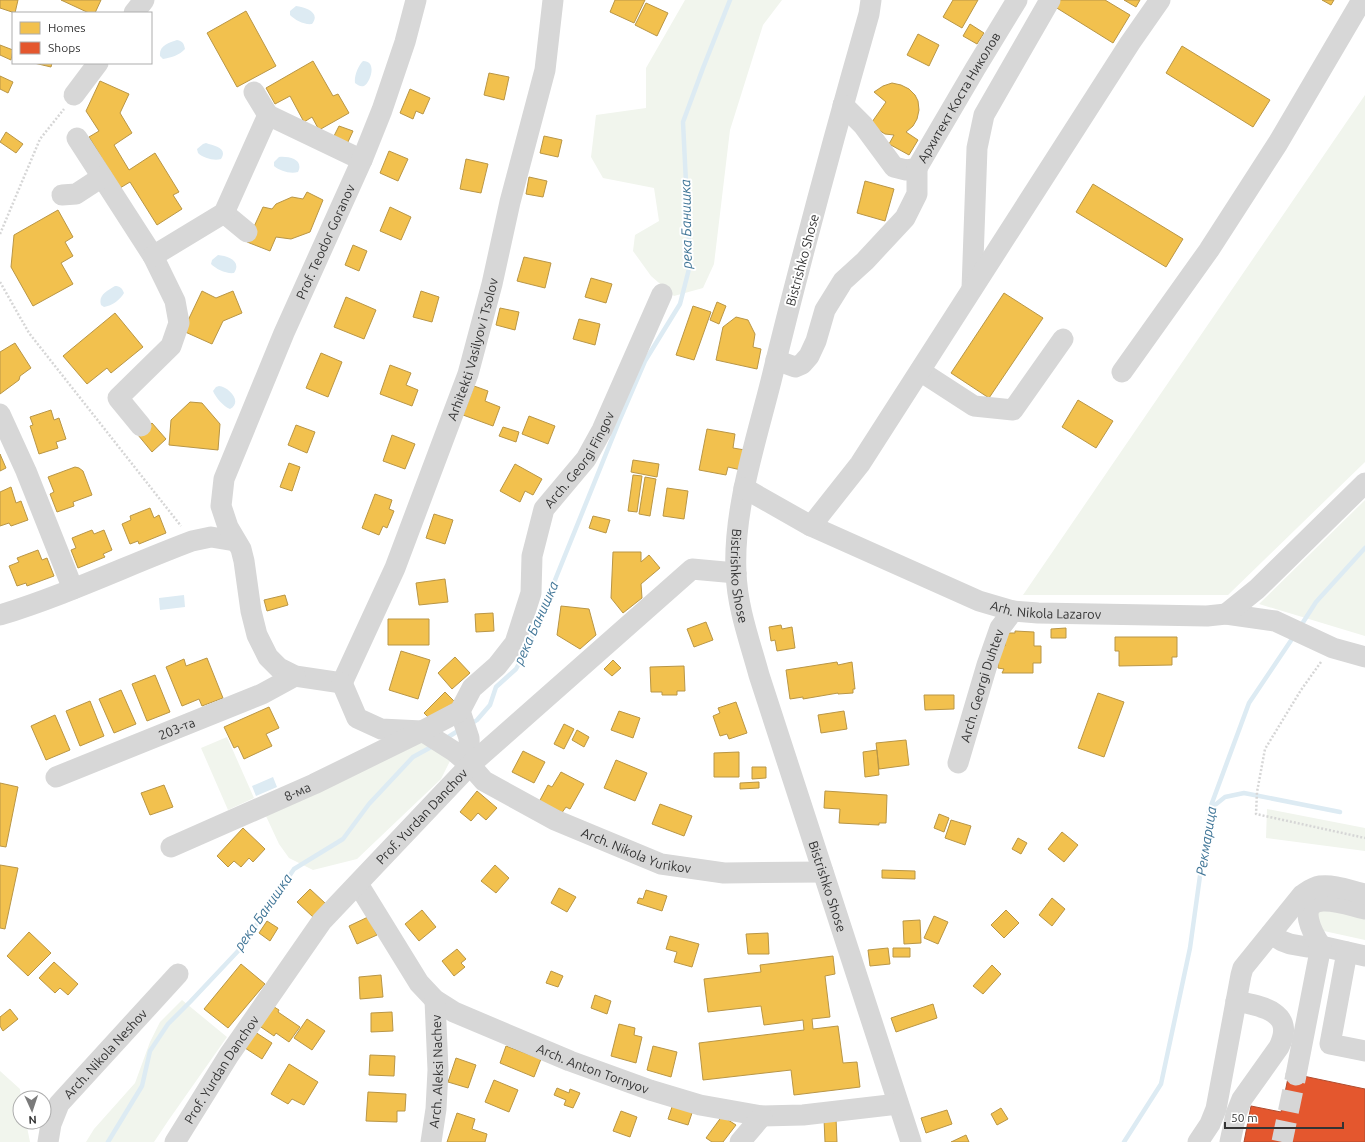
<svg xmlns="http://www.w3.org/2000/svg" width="1365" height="1142" viewBox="0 0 1365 1142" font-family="Ubuntu,sans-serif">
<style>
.green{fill:#f1f5ed}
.water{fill:#ddebf3}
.homes{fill:#f2c14e;stroke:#b99646}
.shops{fill:#e4572e;stroke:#af4c30}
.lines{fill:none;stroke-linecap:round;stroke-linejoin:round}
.stream{stroke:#ddebf3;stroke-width:4.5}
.minor-tunnel{stroke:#d6d6d6;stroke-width:21;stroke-dasharray:21 10;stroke-linecap:butt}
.path{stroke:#d6d6d6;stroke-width:2.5;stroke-dasharray:2 2;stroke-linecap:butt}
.minor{stroke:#d7d7d7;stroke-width:21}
.labels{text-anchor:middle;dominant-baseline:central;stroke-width:4;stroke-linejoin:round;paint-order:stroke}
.street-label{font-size:13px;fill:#333;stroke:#fff}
.water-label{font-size:14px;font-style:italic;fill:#3f7597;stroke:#fff}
</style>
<rect width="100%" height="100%" fill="#fff"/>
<path class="green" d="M 685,0 L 782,0 L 763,25 L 730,130 L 714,264 L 703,288 L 674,296 L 651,276 L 633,251 L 635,235 L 659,221 L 654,188 L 603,178 L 591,157 L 596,115 L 646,108 L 646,68 Z
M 1365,95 L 1365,462 L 1228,595 L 1023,595 Z
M 1365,500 L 1365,636 L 1259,604 Z
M 227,737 L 254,798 L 228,810 L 201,748 Z
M 423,741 L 450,761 L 441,779 L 357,859 L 313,870 L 289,858 L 279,844 L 265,814 Z
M 1267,809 L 1365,828 L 1365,851 L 1266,838 Z
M 1322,909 L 1365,918 L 1365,940 L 1324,931 L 1314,917 Z
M 182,1000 L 227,1037 L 168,1121 L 154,1142 L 86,1142 L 94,1129 L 135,1083 L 150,1042 L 160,1022 Z
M 0,1071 L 20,1089 L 21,1098 L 20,1098 L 20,1122 L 26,1122 L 30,1142 L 0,1142 Z"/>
<path class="water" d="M 296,6 C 306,7 321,13 312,24 C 304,25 295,20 290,15 L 290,11 Z
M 177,40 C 183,41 184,44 185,49 C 180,55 170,58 163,59 L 160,56 C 159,45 169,43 177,40 Z
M 363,61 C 378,61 370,83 364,86 C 360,87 358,85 355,83 C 354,76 358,66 363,61 Z
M 206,143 C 215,146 228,148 221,159 C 214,161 203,158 198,153 L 197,149 L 203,144 Z
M 279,157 C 290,156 304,160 298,172 C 290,174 280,171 274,166 L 274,162 Z
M 218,255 C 228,256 242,261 234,273 C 226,274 216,269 211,264 L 212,260 Z
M 115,286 C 120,286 122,288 124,293 C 121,299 112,306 104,307 L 101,305 C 98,295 107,291 115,286 Z
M 219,386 C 229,387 243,402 230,409 C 223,406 216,398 213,391 L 216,387 Z
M 184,595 L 185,607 L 160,610 L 159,598 Z
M 273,777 L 277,787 L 256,796 L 252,786 Z"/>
<path class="homes" d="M 0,0 L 18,0 L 15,13 L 0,8 Z
M 61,0 L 101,0 L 95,13 L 89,13 Z
M 615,0 L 645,0 L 634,23 L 610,12 Z
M 953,0 L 978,0 L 962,28 L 943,17 Z
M 1055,0 L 1105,0 L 1130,15 L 1113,43 L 1052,5 Z
M 1124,0 L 1140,0 L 1136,7 Z
M 1322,0 L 1334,0 L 1331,5 Z
M 646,3 L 668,13 L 657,36 L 635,25 Z
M 246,11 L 276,66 L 237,87 L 207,33 Z
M 970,24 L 984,33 L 977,44 L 963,36 Z
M 918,34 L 939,45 L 929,66 L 907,55 Z
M 0,45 L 13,50 L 11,60 L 0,55 Z
M 1182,46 L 1270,100 L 1253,127 L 1166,73 Z
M 313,61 L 333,96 L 338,94 L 349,113 L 319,130 L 312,117 L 304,122 L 290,96 L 275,104 L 266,88 Z
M 34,63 L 52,63 L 51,67 Z
M 489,73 L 509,77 L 504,100 L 484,95 Z
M 0,76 L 13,82 L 8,93 L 0,89 Z
M 100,81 L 129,94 L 120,113 L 132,133 L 114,145 L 129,170 L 155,153 L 179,192 L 173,195 L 182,209 L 157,225 L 130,182 L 120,188 L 89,137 L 99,131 L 86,111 Z
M 892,83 L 901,85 L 909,89 L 915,95 L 918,101 L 919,110 L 917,119 L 913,126 L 906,132 L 918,140 L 909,155 L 889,144 L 894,135 L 885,134 L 877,129 L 872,122 L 886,102 L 874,92 L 883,86 Z
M 410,89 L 430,98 L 423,114 L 416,111 L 413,119 L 400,113 Z
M 339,126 L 353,131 L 347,144 L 333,138 Z
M 6,132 L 23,144 L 16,153 L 0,142 Z
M 544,136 L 562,140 L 558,157 L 540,153 Z
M 389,151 L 408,159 L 398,181 L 380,173 Z
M 466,159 L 488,164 L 481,193 L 460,189 Z
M 529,177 L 547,181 L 543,197 L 526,194 Z
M 865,181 L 894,189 L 885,221 L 857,213 Z
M 1093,184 L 1183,239 L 1166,267 L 1076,212 Z
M 307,192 L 323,200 L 310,232 L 291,239 L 276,237 L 270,251 L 247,242 L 263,207 L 272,209 L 276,204 L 292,197 L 303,199 Z
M 390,207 L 411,217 L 401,240 L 380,231 Z
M 58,210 L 73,237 L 65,242 L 73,256 L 61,263 L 73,284 L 33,306 L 11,267 L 14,235 Z
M 353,245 L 367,251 L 359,271 L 345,265 Z
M 524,257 L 551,263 L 545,288 L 517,281 Z
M 591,278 L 612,284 L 606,303 L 585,297 Z
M 202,291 L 216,298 L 233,291 L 242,313 L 223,321 L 212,344 L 183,331 Z
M 421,291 L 439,297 L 432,322 L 413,317 Z
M 1004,293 L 1043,318 L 989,398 L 951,373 Z
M 346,297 L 376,310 L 364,339 L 334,327 Z
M 717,302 L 726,306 L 719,324 L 710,320 Z
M 693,306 L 711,312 L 694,360 L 676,355 Z
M 500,308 L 519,312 L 515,330 L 496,325 Z
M 115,313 L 143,347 L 111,373 L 107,368 L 87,384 L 63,356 Z
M 736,317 L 748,320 L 755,334 L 753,347 L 761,349 L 757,369 L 716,360 L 723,327 Z
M 579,319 L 600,324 L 595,345 L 573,339 Z
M 15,343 L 31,368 L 20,376 L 19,380 L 0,394 L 0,352 Z
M 321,353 L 342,362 L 328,397 L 306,388 Z
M 390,365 L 411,373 L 406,385 L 418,390 L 412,406 L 380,394 Z
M 474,386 L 488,391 L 485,401 L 500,407 L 493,426 L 463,415 Z
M 1078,400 L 1113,421 L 1096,448 L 1062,427 Z
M 190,402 L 202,403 L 220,424 L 218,450 L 169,445 L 171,420 Z
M 51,410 L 54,420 L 59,418 L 66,439 L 56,442 L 58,448 L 39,454 L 30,426 L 33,425 L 30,417 Z
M 529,416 L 555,426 L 548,444 L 522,434 Z
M 152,423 L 166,439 L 152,452 L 138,435 Z
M 296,425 L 315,432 L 307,453 L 288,445 Z
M 503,427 L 519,432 L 516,442 L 499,436 Z
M 707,429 L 735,434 L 733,448 L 745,450 L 741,470 L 728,467 L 726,475 L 699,470 Z
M 392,435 L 415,444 L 405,469 L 383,461 Z
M 0,454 L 6,468 L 0,471 Z
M 633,460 L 659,464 L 657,477 L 631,472 Z
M 289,463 L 300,467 L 292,491 L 280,487 Z
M 515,464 L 542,479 L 533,495 L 525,491 L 520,502 L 500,491 Z
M 75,467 L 79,468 L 83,471 L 92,495 L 73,502 L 74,506 L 57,512 L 50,494 L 54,492 L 48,477 Z
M 633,475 L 642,476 L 637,512 L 628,511 Z
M 645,477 L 656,479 L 650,516 L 639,514 Z
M 11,487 L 16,503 L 21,501 L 28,520 L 11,526 L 9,523 L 0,526 L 0,492 Z
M 667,488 L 688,491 L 684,519 L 663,516 Z
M 375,494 L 392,500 L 389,509 L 394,511 L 387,528 L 383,526 L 379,535 L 362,528 Z
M 150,508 L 154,518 L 159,515 L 166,533 L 139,544 L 138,541 L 130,544 L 122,524 L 131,520 L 130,516 Z
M 434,514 L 453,520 L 445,544 L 426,538 Z
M 593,516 L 610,520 L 606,533 L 589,528 Z
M 92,530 L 94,534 L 104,530 L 112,550 L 103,554 L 105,557 L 78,568 L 71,550 L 76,548 L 72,538 Z
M 38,550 L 42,560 L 47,558 L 54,576 L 27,586 L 26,583 L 17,586 L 9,566 L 19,562 L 17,558 Z
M 613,552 L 641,552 L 641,562 L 649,555 L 660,568 L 641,584 L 642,598 L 623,613 L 611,598 Z
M 445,579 L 448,602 L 419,605 L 416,583 Z
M 285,595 L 288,605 L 267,611 L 264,600 Z
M 561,606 L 589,609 L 596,635 L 580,649 L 557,635 Z
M 493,613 L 494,631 L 476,632 L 475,614 Z
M 388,619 L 429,619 L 429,645 L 388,645 Z
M 706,622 L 713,640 L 694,647 L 687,629 Z
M 781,625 L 782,629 L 792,627 L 795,648 L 777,651 L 775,640 L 771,641 L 769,627 Z
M 1066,628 L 1066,638 L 1051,638 L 1051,629 Z
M 1015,631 L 1034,632 L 1034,646 L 1041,646 L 1041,663 L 1033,663 L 1033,673 L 1002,673 L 1004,669 L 998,668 L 998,646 L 1005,646 L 1005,633 L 1015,633 Z
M 1115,637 L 1177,637 L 1177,657 L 1172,657 L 1172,665 L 1119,666 L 1119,651 L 1115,651 Z
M 401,651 L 430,660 L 418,699 L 389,690 Z
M 455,657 L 470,673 L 452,689 L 438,673 Z
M 207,658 L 223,698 L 202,706 L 199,699 L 182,706 L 166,667 L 184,659 L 186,666 Z
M 613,660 L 621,668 L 612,676 L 604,669 Z
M 837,662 L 838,665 L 852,662 L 855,689 L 853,689 L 853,693 L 838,694 L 838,693 L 803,699 L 803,697 L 790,699 L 786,670 Z
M 684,666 L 685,691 L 677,691 L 677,695 L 662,695 L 662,692 L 651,692 L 650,667 Z
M 155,675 L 170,712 L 147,721 L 132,684 Z
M 121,690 L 136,724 L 114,733 L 99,699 Z
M 445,692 L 455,702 L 434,723 L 424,713 Z
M 1098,693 L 1124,702 L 1104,757 L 1078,748 Z
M 924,695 L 954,695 L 954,709 L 925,710 Z
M 90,701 L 104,736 L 80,746 L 66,711 Z
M 736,702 L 747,733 L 729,739 L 727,734 L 720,736 L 713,716 L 720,713 L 718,708 Z
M 269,707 L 279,728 L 266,734 L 272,746 L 244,759 L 238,746 L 234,748 L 224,727 Z
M 619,711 L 640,718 L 633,738 L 611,730 Z
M 844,711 L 847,729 L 821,733 L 818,715 Z
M 55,715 L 70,750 L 46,760 L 31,726 Z
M 564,724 L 574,729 L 564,749 L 554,744 Z
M 577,730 L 589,737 L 584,747 L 572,740 Z
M 906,740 L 909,765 L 879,769 L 876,743 Z
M 877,750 L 879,775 L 865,777 L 863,752 Z
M 523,751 L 545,762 L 534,783 L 512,772 Z
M 739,752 L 739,777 L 714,777 L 714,753 Z
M 616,760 L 647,773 L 635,801 L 604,788 Z
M 752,767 L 766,767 L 766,778 L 752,779 Z
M 561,772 L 584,784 L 570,809 L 566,807 L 561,814 L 539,802 L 548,785 L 552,787 Z
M 759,782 L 759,788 L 740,789 L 740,783 Z
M 0,783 L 18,787 L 6,847 L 0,846 Z
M 164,785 L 173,807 L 150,815 L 141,793 Z
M 477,791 L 497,808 L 486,820 L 478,813 L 471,821 L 460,812 Z
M 825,791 L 887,795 L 886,823 L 879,823 L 879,825 L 839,823 L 840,809 L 824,808 Z
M 660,804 L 692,816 L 684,836 L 652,824 Z
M 939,814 L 949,818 L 944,832 L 934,828 Z
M 951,820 L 971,826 L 965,845 L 945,838 Z
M 243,828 L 265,849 L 253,862 L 249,858 L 241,867 L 234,861 L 228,867 L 217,856 Z
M 1062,832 L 1078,845 L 1064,862 L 1048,849 Z
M 1018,838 L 1027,843 L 1021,854 L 1012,849 Z
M 0,865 L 18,868 L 5,929 L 0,928 Z
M 495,865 L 509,878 L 496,893 L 481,881 Z
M 882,870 L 915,871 L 915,879 L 882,878 Z
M 559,888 L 576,897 L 567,912 L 551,903 Z
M 310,889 L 326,904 L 313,917 L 297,902 Z
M 646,890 L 667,896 L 662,911 L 637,903 L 639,898 L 643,899 Z
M 1052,898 L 1065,909 L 1052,926 L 1039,915 Z
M 422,910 L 436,927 L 419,941 L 405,924 Z
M 1006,910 L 1019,923 L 1004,938 L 991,925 Z
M 934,916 L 948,922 L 938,944 L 924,938 Z
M 368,917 L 377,935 L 357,944 L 349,926 Z
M 920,920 L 921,943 L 904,944 L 903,921 Z
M 267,921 L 278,928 L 270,941 L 259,933 Z
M 29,932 L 51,953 L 28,976 L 7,956 Z
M 768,933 L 769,954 L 748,954 L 746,934 Z
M 670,936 L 699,944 L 692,967 L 674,962 L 677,952 L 666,949 Z
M 888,948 L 890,964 L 870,966 L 868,950 Z
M 893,948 L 910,948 L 910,957 L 893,957 Z
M 457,949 L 466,959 L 461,963 L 465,967 L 454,976 L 442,961 Z
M 833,956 L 835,974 L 825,976 L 830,1017 L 812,1019 L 813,1029 L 838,1026 L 843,1063 L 857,1062 L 860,1087 L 794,1095 L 791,1070 L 703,1080 L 699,1043 L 804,1030 L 803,1020 L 764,1025 L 761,1006 L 708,1012 L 704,979 L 761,972 L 760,965 Z
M 54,962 L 78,984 L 68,995 L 60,988 L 55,993 L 39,978 Z
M 241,964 L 265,984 L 228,1028 L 204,1009 Z
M 992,965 L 1001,974 L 983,994 L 973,986 Z
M 551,971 L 563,976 L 558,987 L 546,983 Z
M 381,975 L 383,997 L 360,999 L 359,977 Z
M 595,995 L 611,1001 L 607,1014 L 591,1008 Z
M 933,1004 L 937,1018 L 896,1032 L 891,1018 Z
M 271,1005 L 279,1010 L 278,1012 L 300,1027 L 289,1042 L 276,1033 L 274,1036 L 258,1025 Z
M 10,1009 L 18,1019 L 3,1031 L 0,1026 L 0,1017 Z
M 392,1012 L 393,1031 L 371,1032 L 371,1013 Z
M 307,1019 L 325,1031 L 312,1050 L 294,1038 Z
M 619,1024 L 635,1028 L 634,1035 L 642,1037 L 636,1063 L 611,1056 Z
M 255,1032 L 272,1043 L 262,1059 L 245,1048 Z
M 506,1046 L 541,1059 L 534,1077 L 500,1063 Z
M 653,1046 L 677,1052 L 671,1077 L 647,1070 Z
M 370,1055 L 395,1056 L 394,1076 L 369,1075 Z
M 456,1058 L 476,1065 L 468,1088 L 448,1082 Z
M 289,1064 L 318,1082 L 304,1105 L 292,1099 L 288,1104 L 271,1094 Z
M 494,1080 L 518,1090 L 509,1112 L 485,1102 Z
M 557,1088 L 569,1093 L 570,1089 L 580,1093 L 573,1108 L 564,1105 L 566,1100 L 554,1095 Z
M 368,1092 L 406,1094 L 405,1111 L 397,1111 L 397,1122 L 366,1121 Z
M 673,1104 L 693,1110 L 688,1125 L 668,1119 Z
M 1001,1108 L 1008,1119 L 997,1125 L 991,1114 Z
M 947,1110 L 952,1124 L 926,1133 L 921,1118 Z
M 621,1111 L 637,1117 L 630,1137 L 613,1131 Z
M 457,1113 L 475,1119 L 472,1129 L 487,1134 L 485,1142 L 447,1142 Z
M 722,1116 L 736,1125 L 723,1142 L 712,1142 L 706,1138 Z
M 836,1118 L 837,1142 L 825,1142 L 824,1119 Z
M 966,1135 L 969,1142 L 951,1142 Z"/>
<path class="shops" d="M 1289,1073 L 1365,1089 L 1365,1142 L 1244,1142 L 1251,1106 L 1281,1112 Z"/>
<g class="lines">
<path class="stream" d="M 1300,627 L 1316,602 L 1365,548
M 471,724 L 477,720 L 490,705 L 496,687 L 516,669 L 528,647 L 620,419 L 645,361 L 680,304 L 690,265 L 683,122 L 703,68 L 730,0
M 445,739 L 461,729
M 1210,809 L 1225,797 L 1244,793 L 1340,812
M 108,1142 L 142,1086 L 150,1051 L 168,1024 L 190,1002 L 239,950 L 294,869 L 343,839 L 369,804 L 413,757 L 433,746
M 1124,1142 L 1161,1084 L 1190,948 L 1209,811 L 1249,703 L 1294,636"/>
<path class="minor-tunnel" d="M 1282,1142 L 1296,1075"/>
<path class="path" d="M 0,234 L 40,139 L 64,109
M 0,282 L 29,333 L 181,526
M 1321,662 L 1301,690 L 1265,749 L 1257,792 L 1256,814 L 1365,838"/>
<g class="minor">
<path id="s1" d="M 871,0 L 869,14 C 834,136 801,258 771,381 C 756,441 733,510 736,572 C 737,607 750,642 759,675 L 911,1142"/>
<path d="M 134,13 L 144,0"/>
<path d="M 254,92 L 268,115"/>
<path d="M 74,95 L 98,63"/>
<path id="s2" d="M 843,105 L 863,125 L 894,167 L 906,170 L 917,168 L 975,69 L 1017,0"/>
<path d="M 77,138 L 153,256 L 175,301 L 179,323 L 171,346 L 118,398 L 141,426"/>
<path d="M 62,195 L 76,194 L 102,177"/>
<path d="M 224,213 L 247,232"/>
<path d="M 153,256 L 224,213 L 268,115 L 362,160"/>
<path d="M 972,289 L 977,148 L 984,115 L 1050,0"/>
<path d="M 776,360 L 795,367 L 802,364 L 809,356 L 816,341 L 825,310 L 843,281 L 865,261 L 905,218 L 917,194 L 917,168"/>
<path d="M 920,371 L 974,406 L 1013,410 L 1063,339"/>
<path d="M 1122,372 L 1209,250 L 1278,143 L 1362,0"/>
<path d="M 0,414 L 26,471 L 73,589"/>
<path id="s3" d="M 744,488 L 811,526 L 979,601 L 1013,611 L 1038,613 L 1207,616 L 1226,614 L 1275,621 L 1333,648 L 1365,657"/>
<path d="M 811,526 L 860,464 L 1130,43 L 1160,0"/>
<path d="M 1226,614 L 1257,589 L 1365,483"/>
<path d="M 0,615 C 66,595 128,565 192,541 L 211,537 L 235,541"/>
<path id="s4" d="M 342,683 L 295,676 L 279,668 L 268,657 L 257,635 L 251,611 L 244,561 L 241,549 L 228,527 L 221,506 L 224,479 L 284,333 L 362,160 L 382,110 L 405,42 L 416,0"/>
<path id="s5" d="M 342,683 L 395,568 L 468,374 L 492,284 L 510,202 L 545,70 L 553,0"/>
<path id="s6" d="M 342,683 L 357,718 L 381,729 L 422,731 L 455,752 L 470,765 L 484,781 L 555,820 L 661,864 L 724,873 L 823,872"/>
<path d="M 460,711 L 469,738 L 470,765"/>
<path id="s7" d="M 958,763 L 987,665 L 1000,628 L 1013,611"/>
<path id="s8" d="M 56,777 L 262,694 L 295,676"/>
<path id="s9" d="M 171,847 L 314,784 L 422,731 L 460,711 L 472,688 L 497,666 L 515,643 L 531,593 L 532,556 L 544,509 L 586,459 L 602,430 L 662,294"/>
<path id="s10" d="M 358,884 L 419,983 L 435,1000 L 454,1012 L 570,1061 L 650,1090 L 700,1105 L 762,1116 L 803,1115 L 898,1104"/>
<path d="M 1271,934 L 1282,941 L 1290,944 L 1307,947 L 1321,946 L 1365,956"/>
<path d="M 1347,952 L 1330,1044 L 1365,1051"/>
<path d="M 1296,1075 L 1321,946 C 1313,934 1296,904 1322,901 C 1336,900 1352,906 1365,909"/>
<path id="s11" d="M 48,1142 L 51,1124 L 59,1104 L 178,974"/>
<path id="s12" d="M 175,1142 L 229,1055 L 322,921 L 470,765 L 692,569 L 736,573"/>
<path id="s13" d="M 431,1142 L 436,1109 L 438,1070 L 435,1000"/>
<path d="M 740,1142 L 762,1116"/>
<path d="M 1198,1142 L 1210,1124 L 1216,1109 L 1241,975 L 1243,968 L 1302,895 C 1308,891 1313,887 1320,886 C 1334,884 1351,891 1365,894"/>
<path d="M 1230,1142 L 1236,1114 L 1242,1099 L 1279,1047 C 1296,1012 1262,1006 1236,1001"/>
</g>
</g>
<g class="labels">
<g class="street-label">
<text stroke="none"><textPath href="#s2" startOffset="186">Архитект Коста Николов</textPath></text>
<text stroke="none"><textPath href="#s4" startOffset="526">Prof. Teodor Goranov</textPath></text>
<text transform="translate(802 260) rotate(-75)">Bistrishko Shose</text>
<text stroke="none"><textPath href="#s5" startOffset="359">Arhitekti Vasilyov i Tsolov</textPath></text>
<text stroke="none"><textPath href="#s9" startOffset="607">Arch. Georgi Fingov</textPath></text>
<text stroke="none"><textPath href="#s1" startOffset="593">Bistrishko Shose</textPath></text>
<text stroke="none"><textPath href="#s3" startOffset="329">Arh. Nikola Lazarov</textPath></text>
<text stroke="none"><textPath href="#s7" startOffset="81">Arch. Georgi Duhtev</textPath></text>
<text stroke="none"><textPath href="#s8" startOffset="130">203-та</textPath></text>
<text stroke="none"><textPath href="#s9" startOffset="138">8-ма</textPath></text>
<text stroke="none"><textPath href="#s12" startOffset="410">Prof. Yurdan Danchov</textPath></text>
<text stroke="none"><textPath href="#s6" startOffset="354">Arch. Nikola Yurikov</textPath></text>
<text stroke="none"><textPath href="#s1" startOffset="917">Bistrishko Shose</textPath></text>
<text stroke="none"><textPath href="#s11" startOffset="108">Arch. Nikola Neshov</textPath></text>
<text stroke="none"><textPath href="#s10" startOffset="312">Arch. Anton Tornyov</textPath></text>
<text stroke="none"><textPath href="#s12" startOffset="86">Prof. Yurdan Danchov</textPath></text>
<text stroke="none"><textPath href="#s13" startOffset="71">Arch. Aleksi Nachev</textPath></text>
</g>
<g class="water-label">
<text transform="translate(686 224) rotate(-91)">река Банишка</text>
<text transform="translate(536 623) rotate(-66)">река Банишка</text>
<text transform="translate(1206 841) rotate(-81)">Рекмарица</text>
<text transform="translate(263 912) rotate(-55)">река Банишка</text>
</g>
</g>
<rect x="12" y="12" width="140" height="52" fill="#ffffff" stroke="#adadad"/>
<rect x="20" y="22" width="20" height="12" fill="#f2c14e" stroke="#adadad"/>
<text x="48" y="32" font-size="12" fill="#333333">Homes</text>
<rect x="20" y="42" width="20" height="12" fill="#e4572e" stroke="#adadad"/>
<text x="48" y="52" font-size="12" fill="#333333">Shops</text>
<g transform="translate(32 1110) rotate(177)"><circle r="19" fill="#ffffff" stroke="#adadad"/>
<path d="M0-3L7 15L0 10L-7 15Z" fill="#7a7a7a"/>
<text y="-6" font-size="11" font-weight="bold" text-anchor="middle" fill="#333333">N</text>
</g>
<path d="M1225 1122v6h118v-6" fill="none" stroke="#333333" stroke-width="2"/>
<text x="1231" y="1122" font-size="12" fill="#333333" stroke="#ffffff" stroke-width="3" paint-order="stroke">50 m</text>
</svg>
